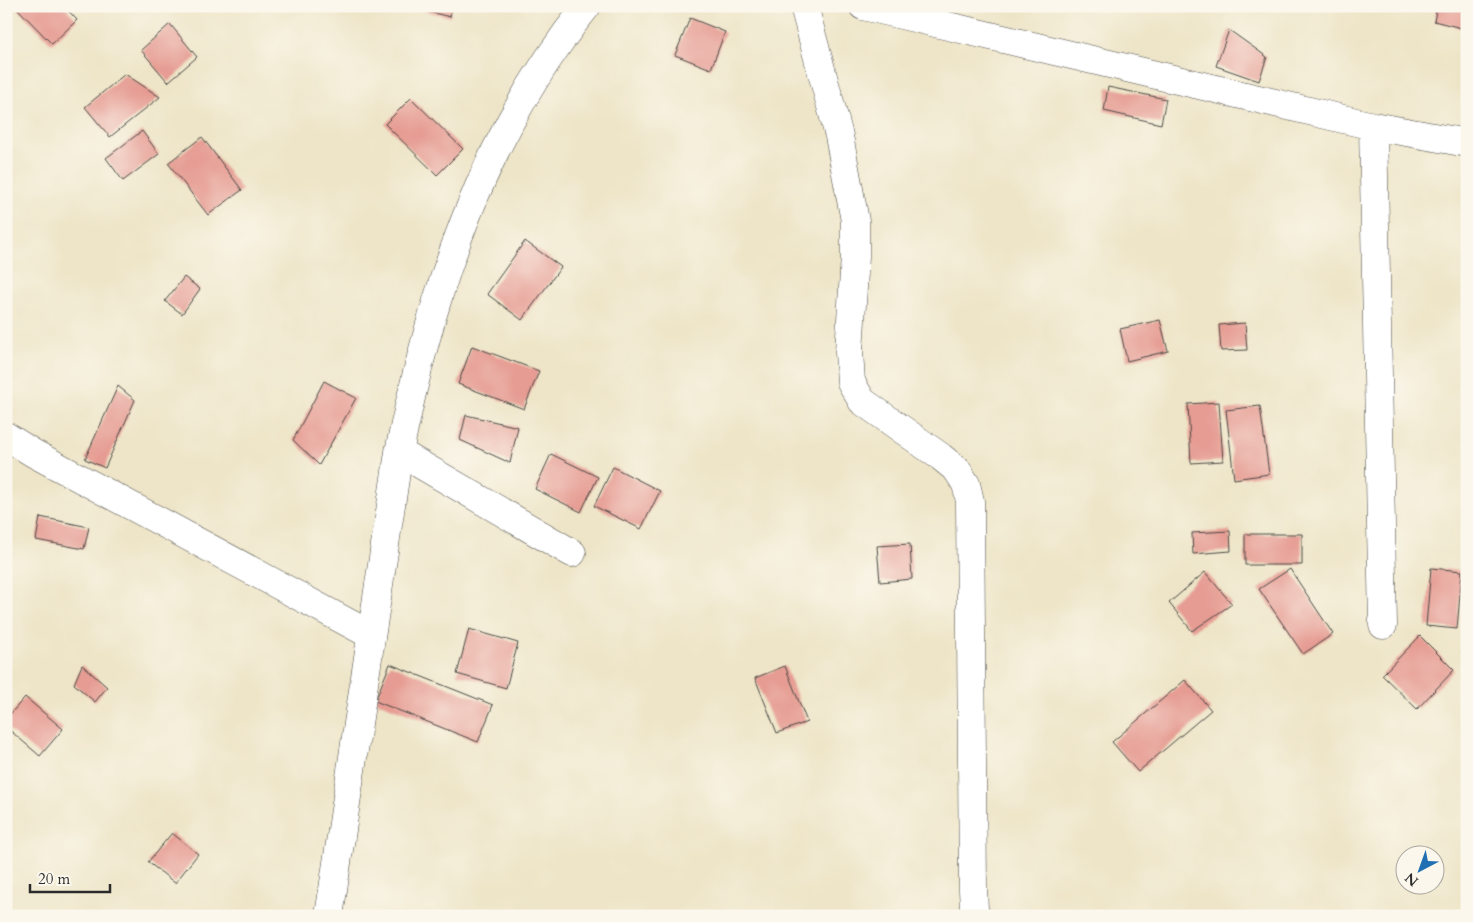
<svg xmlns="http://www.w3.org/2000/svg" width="1473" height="922" viewBox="0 0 1473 922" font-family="Cardo,serif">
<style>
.building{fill:#e69c93}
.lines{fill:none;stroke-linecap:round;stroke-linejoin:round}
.minor-casing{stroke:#484743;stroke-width:29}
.minor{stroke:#fff;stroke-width:28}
</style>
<rect width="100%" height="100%" fill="#fbf7ec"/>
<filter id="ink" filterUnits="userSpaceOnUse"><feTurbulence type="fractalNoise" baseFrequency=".02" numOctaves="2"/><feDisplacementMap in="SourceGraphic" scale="10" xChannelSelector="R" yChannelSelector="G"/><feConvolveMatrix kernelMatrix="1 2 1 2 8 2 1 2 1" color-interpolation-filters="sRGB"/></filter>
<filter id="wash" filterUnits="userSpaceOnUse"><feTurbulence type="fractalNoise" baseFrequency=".0096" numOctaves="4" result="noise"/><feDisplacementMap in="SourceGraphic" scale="20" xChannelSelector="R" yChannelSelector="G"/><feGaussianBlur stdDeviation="1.12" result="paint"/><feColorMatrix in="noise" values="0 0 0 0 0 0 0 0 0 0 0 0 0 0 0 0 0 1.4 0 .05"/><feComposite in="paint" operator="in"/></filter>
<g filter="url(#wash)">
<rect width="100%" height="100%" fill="#eee5c8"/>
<g id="blocks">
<path class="building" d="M 15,6 L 64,6 L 77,20 L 52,44 Z
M 406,6 L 452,6 L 450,17 Z
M 1437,6 L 1467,6 L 1465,29 L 1434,21 Z
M 690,18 L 725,32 L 711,69 L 675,55 Z
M 170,24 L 197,57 L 168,82 L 141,50 Z
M 1229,30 L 1267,57 L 1259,81 L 1216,66 Z
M 125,74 L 160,97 L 110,137 L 85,107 Z
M 1108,87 L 1166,99 L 1161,124 L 1104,111 Z
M 411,98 L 463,149 L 437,175 L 385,124 Z
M 142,131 L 159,154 L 123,181 L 106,158 Z
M 202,137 L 242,190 L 208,215 L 168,163 Z
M 525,241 L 561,267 L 522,320 L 487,294 Z
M 184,277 L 200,289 L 182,314 L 165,301 Z
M 1160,320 L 1168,351 L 1127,361 L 1120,329 Z
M 1245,323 L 1247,350 L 1221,351 L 1219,325 Z
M 472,346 L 539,371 L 524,409 L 458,384 Z
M 324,381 L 356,398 L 319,465 L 293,440 Z
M 118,386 L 135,400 L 105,468 L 85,459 Z
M 1219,402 L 1223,461 L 1191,463 L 1188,404 Z
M 1260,406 L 1269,474 L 1234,479 L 1226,410 Z
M 466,415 L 518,427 L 510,463 L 460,440 Z
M 551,454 L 598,477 L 581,512 L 535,489 Z
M 613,467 L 660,491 L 641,529 L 594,506 Z
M 40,517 L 89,527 L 84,549 L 36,540 Z
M 1230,531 L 1231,551 L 1193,554 L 1192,533 Z
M 1245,534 L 1302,534 L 1302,565 L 1245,565 Z
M 910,544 L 912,579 L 880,582 L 877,546 Z
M 1431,568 L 1462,571 L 1457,629 L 1426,626 Z
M 1290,569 L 1333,634 L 1303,654 L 1259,589 Z
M 1205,572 L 1232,604 L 1192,631 L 1169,603 Z
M 1466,624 L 1467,624 L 1467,655 L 1462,654 Z
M 469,629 L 518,643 L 506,688 L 457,674 Z
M 1420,636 L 1454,670 L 1417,709 L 1382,675 Z
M 390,664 L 493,705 L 478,742 L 375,701 Z
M 82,665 L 107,687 L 95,702 L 74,684 Z
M 785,666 L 807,722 L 777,733 L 755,678 Z
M 1185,680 L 1211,710 L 1138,772 L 1112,742 Z
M 25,697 L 63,729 L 40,756 L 6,727 L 6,719 Z
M 172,833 L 198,854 L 175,883 L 148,862 Z"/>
</g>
</g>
<g filter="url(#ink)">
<use href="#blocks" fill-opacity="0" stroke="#484743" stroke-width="1"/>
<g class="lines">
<g class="minor-casing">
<path id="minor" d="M 804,6 L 839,136 L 855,221 L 855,256 L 849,352 L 851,382 L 862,401 L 941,457 L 957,470 L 966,484 L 970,501 L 973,890 L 974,909 L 976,916
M 863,6 L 1373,126 L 1467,143
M 1373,126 L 1383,625
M 6,436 L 33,453 L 371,635
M 399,452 L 572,553
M 329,916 L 399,452 C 432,291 482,136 587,6"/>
</g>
<use href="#minor" class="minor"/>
</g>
</g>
<rect width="1473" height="922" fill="none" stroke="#fbf7ec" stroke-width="25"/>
<g transform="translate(1420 870) rotate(221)"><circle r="24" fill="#fbf7ec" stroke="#a8a59f"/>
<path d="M0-4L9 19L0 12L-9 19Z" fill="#1f6fb2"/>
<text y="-8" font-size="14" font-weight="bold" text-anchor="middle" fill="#2b2b2b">N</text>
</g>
<path d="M30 884v8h80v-8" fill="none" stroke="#2b2b2b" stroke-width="2.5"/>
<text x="38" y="884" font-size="15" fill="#2b2b2b" stroke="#fbf7ec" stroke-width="4" paint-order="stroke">20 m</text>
</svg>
